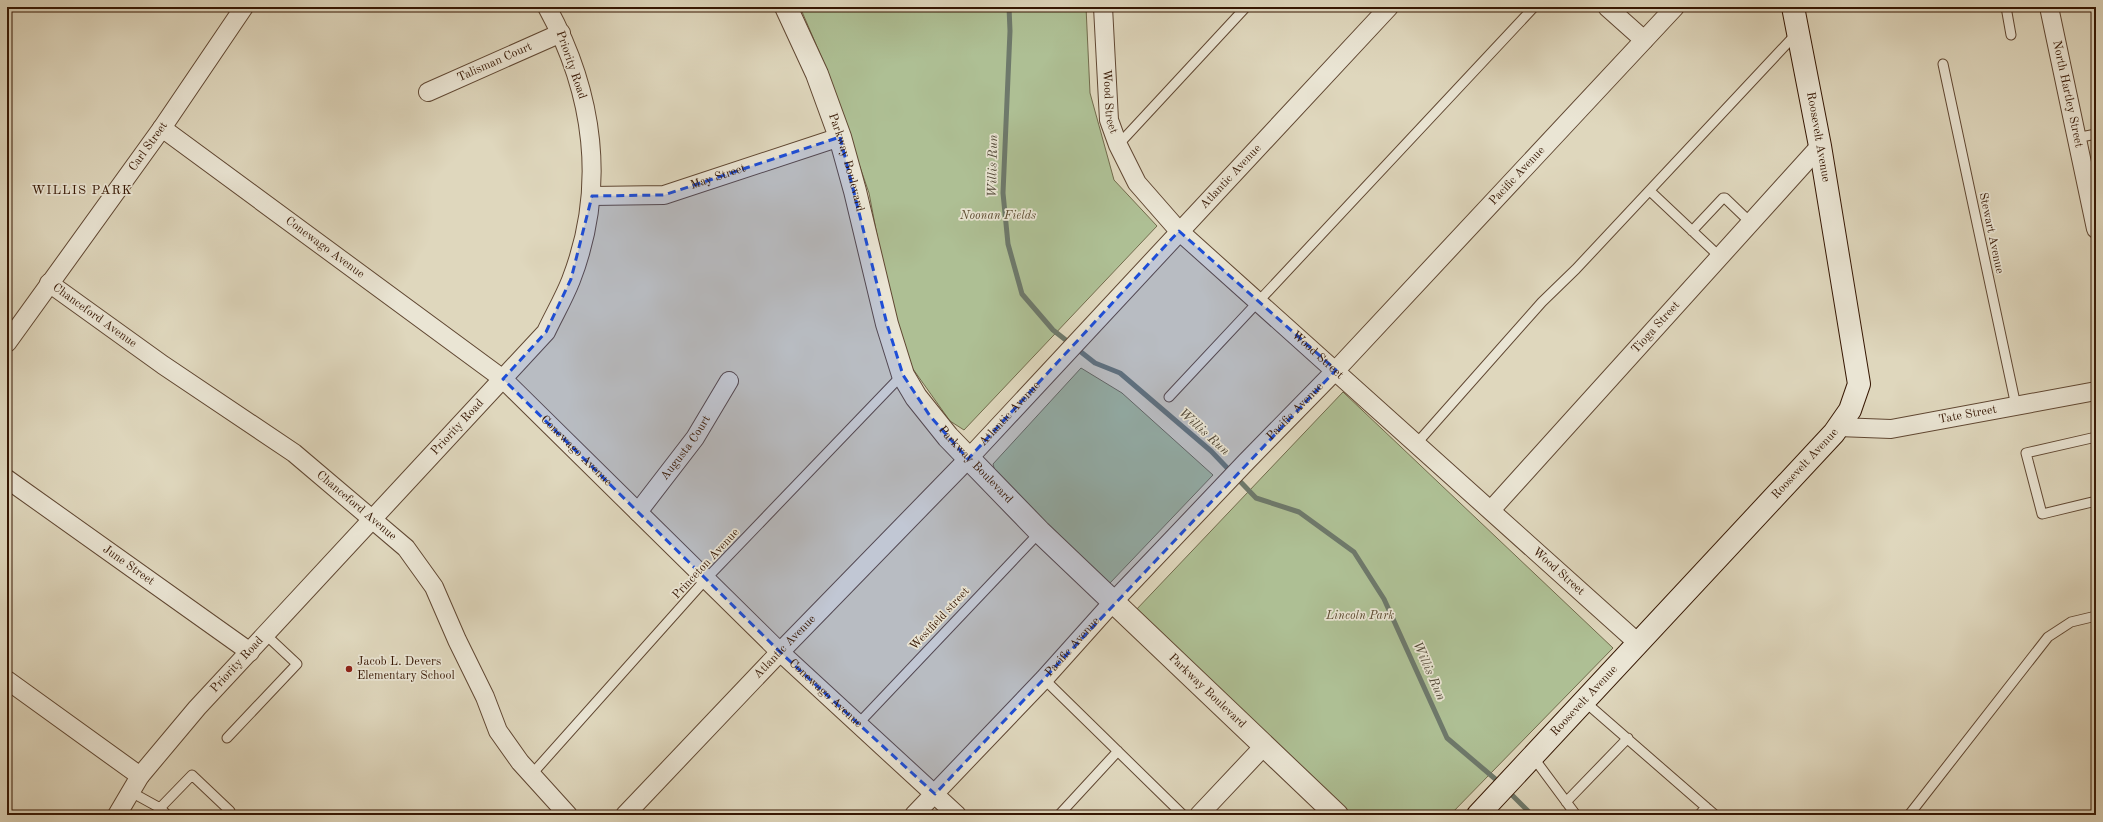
<svg xmlns="http://www.w3.org/2000/svg" width="2103" height="822" viewBox="0 0 2103 822" font-family="'Old Standard TT',serif">
<style>
.green{fill:#aebf94;stroke:#726b4c}
.lines{fill:none;stroke-linecap:round;stroke-linejoin:round}
.stream{stroke:#6e796b;stroke-width:5}
.service-casing{stroke:#604732;stroke-width:11}
.minor-casing{stroke:#604732;stroke-width:20}
.tertiary-casing{stroke:#604732;stroke-width:24}
.secondary-casing{stroke:#361703;stroke-width:24}
.service{stroke:#eae5d4;stroke-width:9}
.minor{stroke:#eae5d4;stroke-width:18}
.tertiary{stroke:#eae5d4;stroke-width:22}
.secondary{stroke:#eae5d4;stroke-width:22}
.marked{fill:#1d4ed8;fill-opacity:0.2;stroke:#1d4ed8;stroke-width:3;stroke-dasharray:8 5;stroke-linejoin:round}
.poi-dot{fill:#8f2418;stroke:#eae5d4;stroke-width:1.5}
.labels{text-anchor:middle;dominant-baseline:central;stroke-width:3.5;stroke-linejoin:round;paint-order:stroke}
.street-label{font-size:12px;fill:#361703;stroke:#eae5d4}
.park-label{font-size:12px;font-style:italic;fill:#5a492e;stroke:#eae5d4}
.poi-label{font-size:12px;fill:#361703;stroke:#eae5d4;text-anchor:start}
.water-label{font-size:13px;font-style:italic;fill:#524837;stroke:#eae5d4}
.neighbourhood-label{font-size:13px;letter-spacing:1px;fill:#361703;stroke:#eae5d4}
</style>
<rect width="100%" height="100%" fill="#dfd7bd"/>
<filter id="stains"><feTurbulence type="fractalNoise" baseFrequency=".005" numOctaves="4"/><feColorMatrix values="0 0 0 0 .2 0 0 0 0 .09 0 0 0 0 .02 0 0 0 .5 -.17"/></filter>
<radialGradient id="worn" r=".72"><stop offset=".6" stop-color="#630" stop-opacity="0"/><stop offset="1" stop-color="#630" stop-opacity=".3"/></radialGradient>
<path class="green" d="M 800,7 L 1086,7 L 1090,93 L 1114,180 L 1157,226 L 964,430 L 950,421 L 908,362 L 888,293 L 869,193 L 824,63 Z
M 1081,368 L 1122,393 L 1213,475 L 1110,583 L 1100,577 L 997,479 L 993,464 Z
M 1343,392 L 1613,648 L 1450,815 L 1352,815 L 1135,611 Z"/>
<g class="lines">
<path class="stream" d="M 1009,7 L 1010,31 L 1003,193 L 1008,244 L 1022,294 L 1053,330 L 1095,363 L 1120,373 L 1211,451 L 1256,498 L 1299,512 L 1354,552 L 1384,599 L 1447,738 L 1500,783
M 1507,790 L 1532,815"/>
<g class="service-casing">
<path id="service" d="M 2006,7 L 2011,35
M 1943,64 L 2016,406
M 2076,138 L 2096,134
M 1118,145 L 1246,7
M 1650,191 L 1720,257
M 1692,231 L 1723,198 L 1725,198 L 1751,223
M 1169,397 L 1534,7
M 2096,437 L 2026,453 L 2042,514 L 2096,501
M 1417,443 L 1542,302 L 1576,269 L 1797,33
M 1044,679 L 1183,815
M 1584,701 L 1715,815
M 858,724 L 1040,532
M 227,738 L 297,664 L 266,635
M 1533,757 L 1576,815
M 532,774 L 706,579 L 902,375
M 131,792 L 160,808 L 167,815
M 1566,802 L 1628,738
M 160,808 L 192,775 L 230,811
M 1059,815 L 1118,751
M 1699,815 L 1706,807
M 1909,815 L 2048,637 L 2071,622 L 2096,616"/>
</g>
<g class="minor-casing">
<g id="minor">
<path id="s1" d="M 1103,7 L 1109,120 L 1118,145 L 1137,183 L 1179,231 L 1638,643"/>
<path d="M 1607,7 L 1644,40"/>
<path id="s2" d="M 2049,7 L 2096,229"/>
<path id="s3" d="M 428,92 L 561,33"/>
<path id="s4" d="M 162,128 L 503,379 L 780,652 L 957,815"/>
<path id="s5" d="M 592,196 L 664,195 L 840,137"/>
<path id="s6" d="M 49,283 L 163,365 L 294,453 L 406,548 L 434,587 L 457,640 L 485,697 L 498,731 L 520,762 L 568,815"/>
<path id="s7" d="M 7,343 L 162,128 L 244,7"/>
<path id="s8" d="M 1838,427 L 1891,429 L 2096,391"/>
<path id="s9" d="M 7,479 L 250,652"/>
<path id="s10" d="M 1491,510 L 1820,146"/>
<path id="s11" d="M 638,512 L 695,438 L 729,381"/>
<path d="M 7,680 L 140,776"/>
<path id="s12" d="M 117,815 L 140,776 L 197,708 L 546,332 C 554,315 564,298 571,280 C 607,187 594,93 547,7"/>
<path id="s13" d="M 625,815 L 780,652 L 968,459 L 1389,7"/>
<path id="s14" d="M 914,815 L 1044,679 L 1113,602 L 1246,462 L 1336,370 L 1675,7"/>
<path d="M 1199,815 L 1264,746"/>
</g>
</g>
<g class="tertiary-casing">
<g id="tertiary">
<path id="s15" d="M 786,7 L 817,74 L 840,137 L 855,191 L 887,324 L 903,375 L 916,397 L 948,437 L 1040,532 L 1337,815"/>
</g>
</g>
<g class="secondary-casing">
<g id="secondary">
<path id="s16" d="M 1478,815 L 1834,433 L 1850,410 L 1859,384 L 1820,146 L 1793,7"/>
</g>
</g>
<use href="#service" class="service"/>
<use href="#minor" class="minor"/>
<use href="#tertiary" class="tertiary"/>
<use href="#secondary" class="secondary"/>
</g>
<path class="marked" d="M 840,137 L 887,324 L 903,375 L 930,416 L 968,459 L 1179,231 L 1336,370 L 935,794 L 780,652 L 503,379 L 546,332 L 571,279 L 592,196 L 664,195 Z"/>
<circle class="poi-dot" cx="349" cy="669" r="4"/>
<g class="labels">
<g class="street-label">
<text stroke="none"><textPath href="#s3" startOffset="73">Talisman Court</textPath></text>
<text transform="translate(571 65) rotate(71)">Priority Road</text>
<text stroke="none"><textPath href="#s2" startOffset="89">North Hartley Street</textPath></text>
<text stroke="none"><textPath href="#s1" startOffset="95">Wood Street</textPath></text>
<text transform="translate(1818 137) rotate(80)">Roosevelt Avenue</text>
<text stroke="none"><textPath href="#s7" startOffset="242">Carl Street</textPath></text>
<text stroke="none"><textPath href="#s15" startOffset="167">Parkway Boulevard</textPath></text>
<text stroke="none"><textPath href="#s13" startOffset="880">Atlantic Avenue</textPath></text>
<text stroke="none"><textPath href="#s14" startOffset="879">Pacific Avenue</textPath></text>
<text stroke="none"><textPath href="#s5" startOffset="129">May Street</textPath></text>
<text transform="translate(1991 233) rotate(78)">Stewart Avenue</text>
<text stroke="none"><textPath href="#s4" startOffset="202">Conewago Avenue</textPath></text>
<text stroke="none"><textPath href="#s6" startOffset="56">Chanceford Avenue</textPath></text>
<text stroke="none"><textPath href="#s10" startOffset="246">Tioga Street</textPath></text>
<text stroke="none"><textPath href="#s1" startOffset="432">Wood Street</textPath></text>
<text stroke="none"><textPath href="#s14" startOffset="555">Pacific Avenue</textPath></text>
<text stroke="none"><textPath href="#s13" startOffset="556">Atlantic Avenue</textPath></text>
<text stroke="none"><textPath href="#s8" startOffset="131">Tate Street</textPath></text>
<text stroke="none"><textPath href="#s12" startOffset="517">Priority Road</textPath></text>
<text stroke="none"><textPath href="#s11" startOffset="80">Augusta Court</textPath></text>
<text stroke="none"><textPath href="#s4" startOffset="526">Conewago Avenue</textPath></text>
<text stroke="none"><textPath href="#s16" startOffset="480">Roosevelt Avenue</textPath></text>
<text stroke="none"><textPath href="#s15" startOffset="503">Parkway Boulevard</textPath></text>
<text stroke="none"><textPath href="#s6" startOffset="380">Chanceford Avenue</textPath></text>
<text transform="translate(706 564) rotate(-47)">Princeton Avenue</text>
<text stroke="none"><textPath href="#s9" startOffset="149">June Street</textPath></text>
<text stroke="none"><textPath href="#s1" startOffset="756">Wood Street</textPath></text>
<text transform="translate(940 619) rotate(-47)">Westfield street</text>
<text stroke="none"><textPath href="#s13" startOffset="232">Atlantic Avenue</textPath></text>
<text stroke="none"><textPath href="#s14" startOffset="231">Pacific Avenue</textPath></text>
<text stroke="none"><textPath href="#s12" startOffset="193">Priority Road</textPath></text>
<text stroke="none"><textPath href="#s15" startOffset="827">Parkway Boulevard</textPath></text>
<text stroke="none"><textPath href="#s4" startOffset="874">Conewago Avenue</textPath></text>
<text stroke="none"><textPath href="#s16" startOffset="156">Roosevelt Avenue</textPath></text>
</g>
<g class="park-label">
<text x="998" y="216">Noonan Fields</text>
<text x="1360" y="616">Lincoln Park</text>
</g>
<g class="poi-label">
<text x="357" y="662">Jacob L. Devers<tspan x="357" dy="14">Elementary School</tspan></text>
</g>
<g class="water-label">
<text transform="translate(993 166) rotate(-89)">Willis Run</text>
<text transform="translate(1204 432) rotate(42)">Willis Run</text>
<text transform="translate(1429 671) rotate(66)">Willis Run</text>
</g>
<g class="neighbourhood-label">
<text x="82" y="190">WILLIS PARK</text>
</g>
</g>
<rect width="2103" height="822" fill="none" stroke="#dfd7bd" stroke-width="24"/>
<rect x="8" y="8" width="2087" height="806" fill="none" stroke="#361703" stroke-width="2"/>
<rect x="12" y="12" width="2079" height="798" fill="none" stroke="#361703"/>
<rect width="100%" height="100%" filter="url(#stains)"/>
<rect width="100%" height="100%" fill="url(#worn)"/>
</svg>
